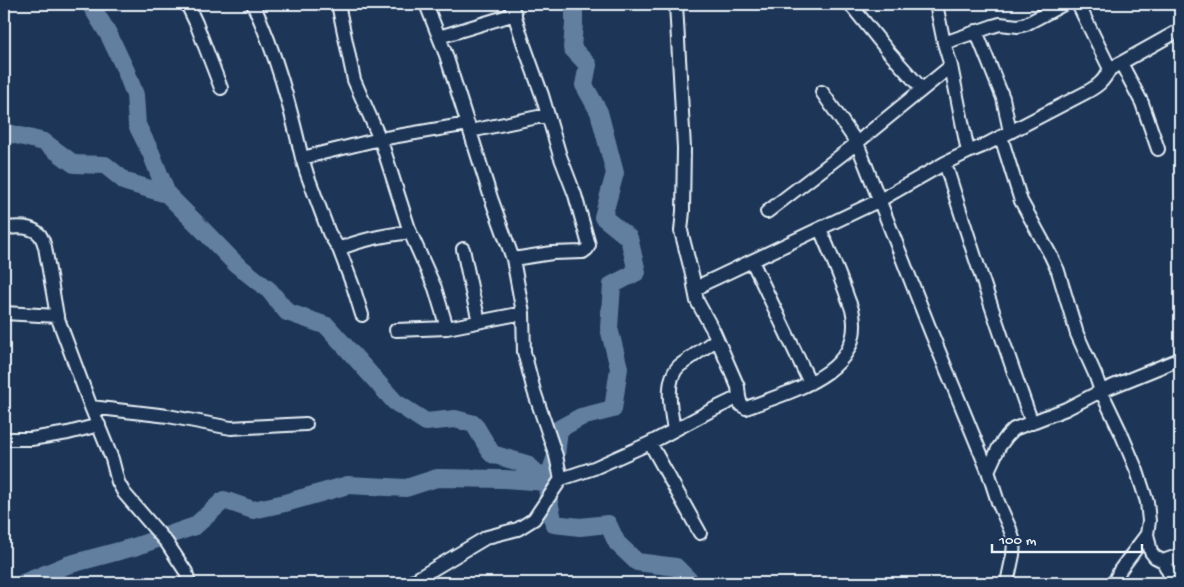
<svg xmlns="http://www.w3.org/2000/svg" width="1184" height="587" viewBox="0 0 1184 587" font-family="'Gochi Hand',sans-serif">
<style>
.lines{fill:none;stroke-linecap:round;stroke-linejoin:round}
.river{stroke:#627fa0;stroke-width:18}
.minor-casing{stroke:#e8f1f8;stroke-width:16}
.minor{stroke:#1d3557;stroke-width:12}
</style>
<rect width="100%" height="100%" fill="#1d3557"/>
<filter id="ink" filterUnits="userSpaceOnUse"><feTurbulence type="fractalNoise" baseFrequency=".02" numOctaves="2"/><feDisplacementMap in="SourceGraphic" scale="10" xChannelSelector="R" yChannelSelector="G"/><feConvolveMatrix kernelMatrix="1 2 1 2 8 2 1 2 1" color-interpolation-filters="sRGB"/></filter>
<g filter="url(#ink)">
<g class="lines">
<path class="river" d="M 90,4 L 109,35 L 126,71 L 135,95 L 137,125 L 151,153 L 167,194
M 574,4 L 574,24 L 572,48 L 588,65 L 584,85 L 599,112 L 615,173 L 603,217 L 629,238 L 637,272 L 612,285 L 609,328 L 619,368 L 613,409 L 581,417 L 559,429 L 556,456 L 547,482 L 548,497 L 554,524 L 580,527 L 608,524 L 617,543 L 637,562 L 676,567 L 692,583
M 4,132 L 44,142 L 74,164 L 105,165 L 126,182 L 167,194 L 202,229 L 236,264 L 269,290 L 287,312 L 327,326 L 395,402 L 426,422 L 455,419 L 474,424 L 492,454 L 526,464 L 547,482
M 23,583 L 67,565 L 134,547 L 195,526 L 224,500 L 253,510 L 285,503 L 348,485 L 406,488 L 437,478 L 504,479 L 547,482"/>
<g class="minor-casing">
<path id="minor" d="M 187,4 L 196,23 L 221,88
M 253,4 C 276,53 290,106 302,158
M 338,4 L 354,80 L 382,144 L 410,232 L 435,288 L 447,328 L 523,313
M 426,4 L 446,55 L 491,198 L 513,259 L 523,313 L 524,352 L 534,391 L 556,456 L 561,479
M 511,4 L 524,45 L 542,95 L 560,156 L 575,195 L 589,245 L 587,249 L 583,252 L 552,253 L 513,259
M 676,4 L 684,148 L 683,211 L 681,231 L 693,278 L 695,291
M 850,4 L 887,50 L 922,89
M 936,4 L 944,43 L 951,66 L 968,152
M 1078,4 L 1110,69
M 976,31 L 1003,98 L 1010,132
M 439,37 L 515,14
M 944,43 L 993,26 L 1000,24 L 1018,26 L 1026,24 L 1064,4
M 1121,63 L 1142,103 L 1158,149
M 951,66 L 865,136 L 857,143 L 931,332 L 988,471 L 998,502 L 1010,529 L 1014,542 L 1013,555 L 1007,583
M 470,131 L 548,115
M 1001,137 L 1021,201 L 1051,256 L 1058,271 L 1077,334 L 1095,374 L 1101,391 L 1121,433 L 1137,471 L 1147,502 L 1149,521 L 1147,534 L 1151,552 L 1155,557 L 1163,561 L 1174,583
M 945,163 C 972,250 1001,337 1032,423
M 767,212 L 857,143 L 822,92
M 4,228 C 16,227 31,225 40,235 C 42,238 44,243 45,247 L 57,316 L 91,407 L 112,459 L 118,482 L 124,493 L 167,543 L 186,572 L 189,583
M 410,232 C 385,235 362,239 339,249 L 329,233 L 307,174 L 302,158 L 380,139 L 468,124
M 339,249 L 353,286 L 362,315
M 463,249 L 472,292 L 479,321
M 752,261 L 810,383
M 4,313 L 57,316
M 396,330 L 447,328
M 739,397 L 741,405 L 746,408 C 788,392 864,374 853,314 C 852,307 848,300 846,293 C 838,271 829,250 820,229
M 91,407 L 168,416 L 231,428 L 306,424
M 674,430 C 671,412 664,380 679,366 L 717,339
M 4,439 L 31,439 L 68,433 L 99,425
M 650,443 L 700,533
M 988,471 L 999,447 L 1007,436 L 1014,429 L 1066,409 L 1101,391 L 1180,359
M 1163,561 L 1180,555
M 410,583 L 487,537 L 518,529 L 534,519 L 561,479 L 594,468 L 650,443 L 710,411 L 739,397 L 738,387 L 735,380 L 714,332 L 697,301 L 695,291 L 705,283 L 718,277 L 880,200 L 945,163 L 968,152 L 985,145 L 1085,93 C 1098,86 1103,82 1110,69 L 1180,30
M 1114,583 L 1120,570 L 1147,534"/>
</g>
<use href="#minor" class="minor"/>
</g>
</g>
<rect width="1184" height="587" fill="none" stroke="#1d3557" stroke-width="20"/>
<rect x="10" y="10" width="1164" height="567" fill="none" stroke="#e8f1f8" stroke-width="2" filter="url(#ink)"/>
<path d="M992 544v8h150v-8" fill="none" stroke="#e8f1f8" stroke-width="2.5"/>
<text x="999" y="544" font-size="15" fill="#e8f1f8" stroke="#1d3557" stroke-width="4" paint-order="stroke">100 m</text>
</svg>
